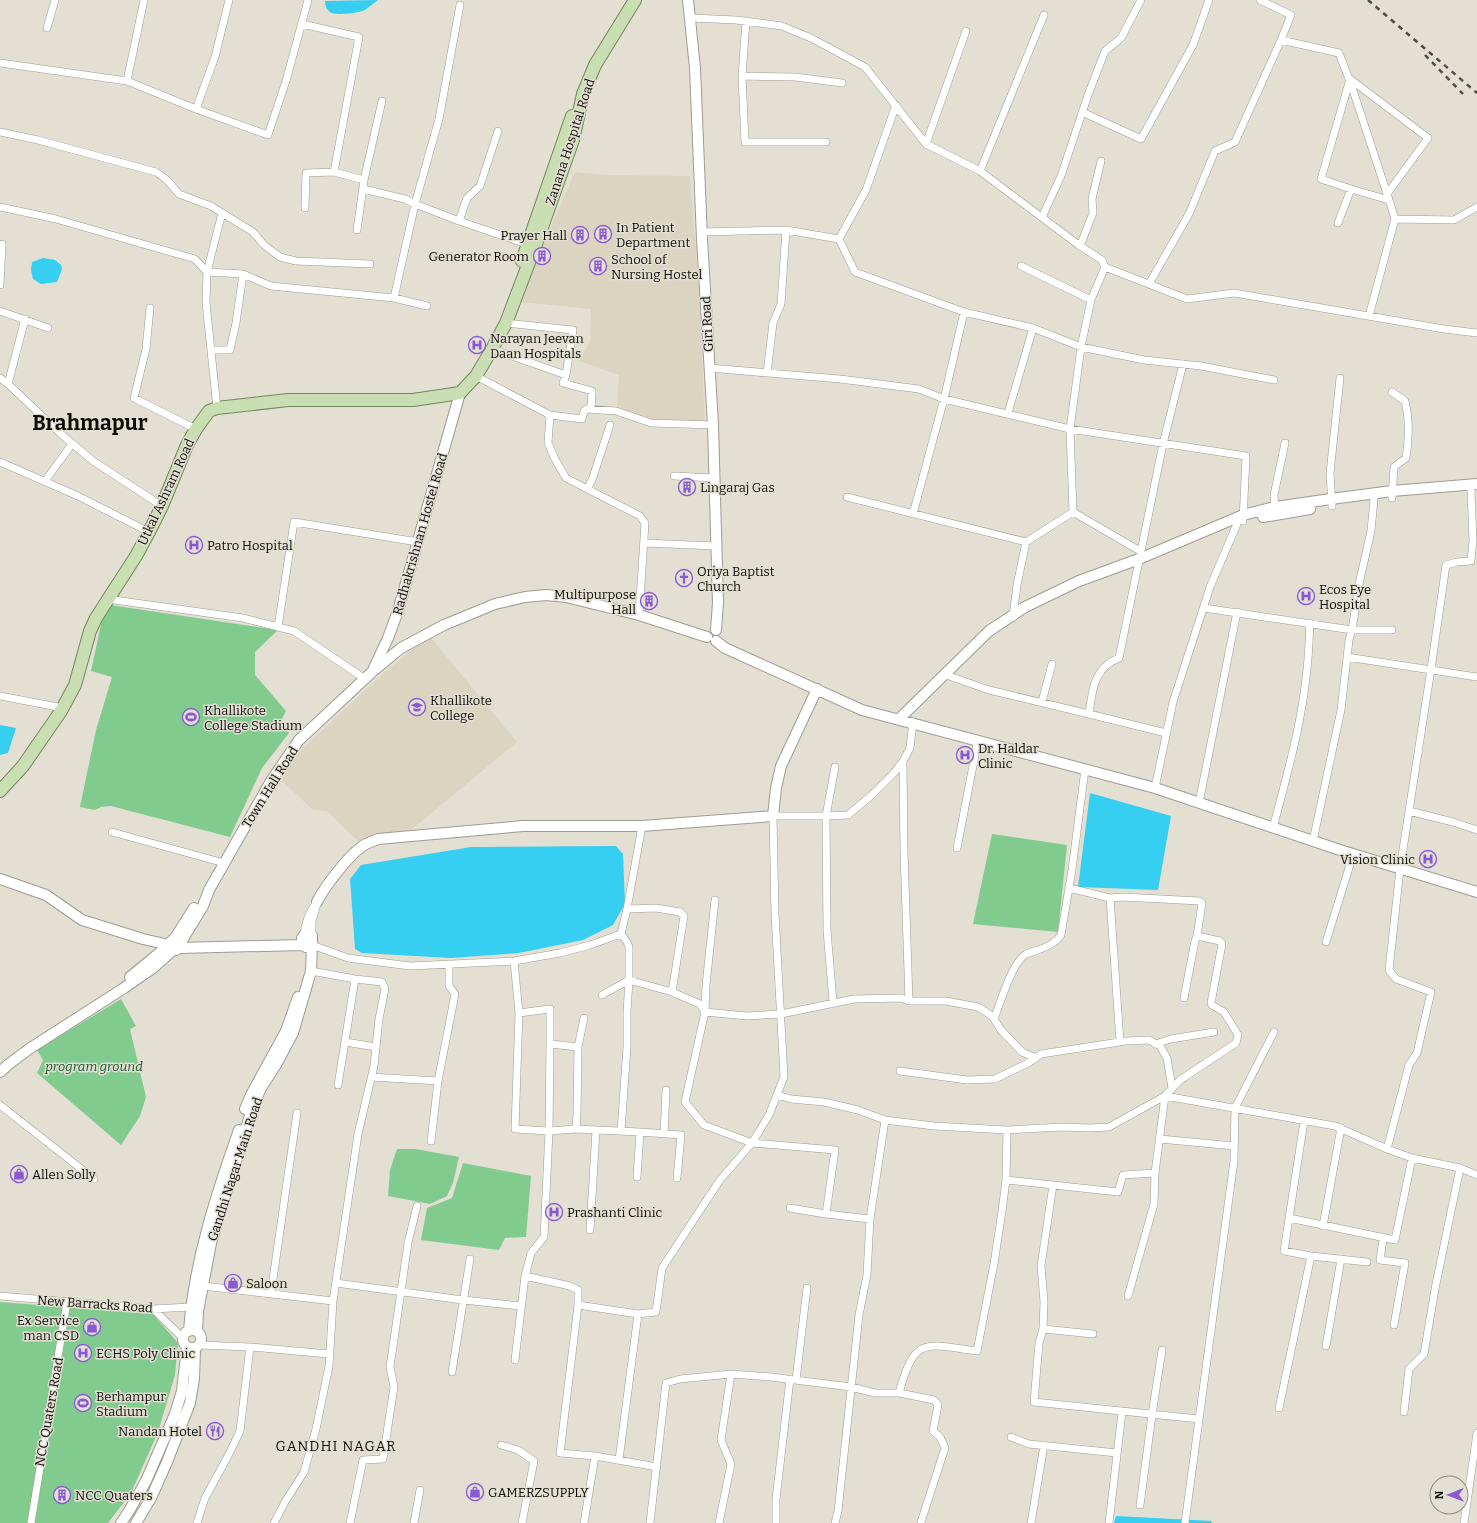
<svg xmlns="http://www.w3.org/2000/svg" width="1477" height="1523" viewBox="0 0 1477 1523" font-family="Bitter,serif">
<style>
.built{fill:#dad4c1}
.green{fill:#81cb8f}
.water{fill:#37cff1}
.lines{fill:none;stroke-linecap:round;stroke-linejoin:round}
.street-casing{stroke:#9e9b90;stroke-width:8}
.secondary-casing{stroke:#9e9b90;stroke-width:12}
.primary-casing{stroke:#708857;stroke-width:14}
.street{stroke:#fff;stroke-width:7}
.secondary{stroke:#fff;stroke-width:10}
.primary{stroke:#c9dfb3;stroke-width:12}
.rail{stroke:#4e4c45;stroke-width:2.5;stroke-dasharray:5 5;stroke-linecap:butt}
.labels{text-anchor:middle;dominant-baseline:central;stroke-width:3;stroke-linejoin:round;paint-order:stroke}
.street-label{font-size:13px;fill:#0d0c08;stroke:#e3dfd3}
.poi-label{font-size:13px;fill:#0d0c08;stroke:#e3dfd3;text-anchor:start}
.park-label{font-size:13px;font-style:italic;fill:#18562b;stroke:#e3dfd3}
.neighbourhood-label{font-size:14px;letter-spacing:1px;fill:#0d0c08;stroke:#e3dfd3}
.town-label{font-size:21px;font-weight:bold;fill:#0d0c08;stroke:#e3dfd3}
</style>
<rect width="100%" height="100%" fill="#e3dfd3"/>
<path class="built" d="M 575,172 L 606,175 L 690,176 L 699,291 L 705,423 L 651,421 L 617,409 L 619,375 L 579,361 L 590,341 L 591,309 L 521,302 L 536,260 Z
M 429,635 L 517,742 L 405,835 L 362,845 L 327,811 L 313,810 L 278,777 L 303,748 L 385,672 Z"/>
<path class="green" d="M 110,605 L 278,630 L 255,652 L 255,675 L 286,711 L 280,723 L 289,733 L 262,768 L 230,837 L 111,806 L 101,807 L 95,810 L 80,807 L 96,730 L 112,677 L 91,671 L 102,620 Z
M 992,834 L 1067,845 L 1058,932 L 973,924 Z
M 121,999 L 136,1026 L 130,1029 L 146,1097 L 140,1116 L 121,1145 L 37,1073 L 43,1060 L 37,1050 Z
M 397,1149 L 415,1149 L 459,1157 L 453,1183 L 447,1196 L 430,1204 L 388,1196 L 390,1170 Z
M 463,1163 L 531,1176 L 526,1237 L 505,1238 L 499,1250 L 421,1240 L 427,1208 L 452,1198 Z
M 0,1302 L 153,1314 L 178,1343 L 175,1375 L 158,1432 L 131,1493 L 108,1523 L 0,1523 Z"/>
<path class="water" d="M 378,0 C 374,3 369,7 365,10 C 359,13 335,16 330,12 C 326,9 325,5 325,1 Z
M 43,258 L 55,260 L 61,265 L 62,269 L 57,282 L 41,284 L 33,279 L 31,270 L 32,262 Z
M 0,725 L 16,728 L 8,753 L 0,755 Z
M 1090,793 L 1171,816 L 1158,890 L 1078,887 Z
M 616,846 L 623,854 L 625,904 L 613,925 L 583,940 L 519,953 L 451,958 L 362,953 L 355,949 L 350,879 L 361,865 L 471,847 Z
M 1116,1516 L 1212,1521 L 1211,1523 L 1114,1523 Z"/>
<g class="lines">
<g class="street-casing">
<path id="street" d="M 1260,0 L 1291,15 L 1281,40
M 691,18 L 736,20 L 782,26 L 811,38 L 865,67 L 926,144 L 980,171 L 1080,246 L 1102,260 L 1105,267 L 1187,299 L 1234,293 L 1444,329 L 1477,333
M 746,21 L 742,76 L 745,142 L 826,142
M 302,24 L 359,37 L 334,172
M 47,28 L 55,0
M 0,63 L 127,81 L 196,109 L 268,135 L 286,81 L 308,0
M 742,76 L 795,77 L 842,83
M 127,81 L 144,0
M 196,109 L 215,57 L 229,0
M 1082,112 L 1141,139 L 1193,45 L 1209,0
M 0,132 L 38,140 L 156,172 L 167,180 L 179,194 L 211,206 L 253,232 L 264,245 L 280,257 L 296,261 L 370,264
M 926,144 L 966,31
M 980,171 L 1044,15
M 363,189 L 405,199 L 415,204 L 459,221 L 527,244
M 1387,194 L 1428,138 L 1350,79 L 1321,179 L 1351,189 L 1389,200
M 0,207 L 56,219 L 195,259 L 207,272 L 206,303 L 217,408
M 305,208 L 306,173 L 334,172 L 364,180
M 222,213 L 207,272 L 243,274 L 271,286 L 394,298 L 427,306
M 1042,217 L 1061,176 L 1088,95 L 1105,51 L 1121,38 L 1141,0
M 1395,219 L 1454,220 L 1477,207
M 459,221 L 467,198 L 480,186 L 498,131
M 1338,223 L 1351,189
M 357,230 L 364,180 L 382,101
M 701,232 L 786,230 L 839,239 L 855,272 L 964,312 L 1033,328 L 1081,347 L 1144,360 L 1201,366 L 1274,380
M 839,239 L 866,190 L 896,105
M 1080,246 L 1093,213 L 1092,199 L 1101,161
M 1021,266 L 1091,300
M 1149,284 L 1189,214 L 1215,151 L 1235,142 L 1281,40 L 1339,53 L 1352,87 L 1389,200 L 1395,219 L 1369,316
M 0,285 L 2,244
M 394,298 L 415,204 L 439,119 L 460,5
M 150,308 L 146,349 L 134,398 L 196,429
M 0,311 L 48,328
M 506,323 L 573,330 L 566,375 L 563,383 L 592,391 L 591,409
M 492,349 L 566,375
M 211,350 L 230,350 L 236,323 L 243,274
M 709,368 L 840,379 L 919,389 L 944,399 L 1070,429 L 1246,456 L 1243,521
M 767,373 L 773,323 L 781,304 L 786,230
M 476,376 L 550,415 L 582,419 L 584,411 L 587,409 L 616,411 L 651,423 L 713,425
M 0,378 L 8,384 L 61,434 L 93,461 L 162,506
M 8,384 L 25,319
M 1008,413 L 1033,328
M 550,415 L 548,443 L 555,459 L 566,478 L 640,516 L 645,523 L 639,615
M 0,462 L 78,496 L 149,532
M 674,476 L 714,478
M 45,481 L 72,444
M 587,489 L 592,480 L 610,425
M 847,497 L 1026,542
M 1392,498 L 1394,467 L 1406,458 C 1409,439 1410,421 1405,401 L 1392,392
M 1332,506 L 1330,473 L 1340,378
M 1275,510 L 1274,495 L 1285,443
M 1073,512 L 1070,429 L 1081,347 L 1091,300 L 1105,267
M 1073,512 L 1140,551
M 913,514 L 944,399 L 964,312
M 644,543 L 716,546
M 107,599 L 243,618 L 294,631 L 365,679
M 1204,608 L 1352,630 L 1392,630
M 1013,617 L 1017,585 L 1026,542 L 1073,512
M 278,627 L 294,522 L 418,542
M 1347,657 L 1477,677
M 949,676 L 989,690 L 1089,714 C 1092,691 1094,667 1119,658 L 1163,444 L 1183,364
M 0,696 L 63,708
M 1042,702 L 1052,664
M 1089,714 L 1166,733
M 903,761 L 904,852 L 909,1001
M 1155,788 L 1173,702 L 1210,587 L 1237,524
M 1199,803 L 1237,612
M 1409,811 L 1453,822 L 1477,830
M 1273,828 C 1287,775 1302,723 1307,669 C 1309,653 1309,638 1310,623
M 112,832 L 224,863
M 1313,841 L 1341,710 L 1349,640 L 1352,630 L 1359,584 L 1371,531 L 1374,499
M 957,848 L 978,740
M 1069,888 L 1110,898 L 1123,897 L 1199,901 L 1202,903 L 1197,936 L 1195,941 L 1184,998
M 1110,898 L 1120,1042
M 715,900 L 706,985 L 705,1012 L 685,1102 L 704,1125 L 752,1143 L 835,1150 L 826,1214
M 627,909 L 656,908 L 680,912 L 684,916 L 672,992
M 304,935 C 305,922 309,912 317,902
M 312,936 L 312,921 L 317,904
M 1326,942 L 1353,855
M 312,945 L 348,958 L 410,966 L 514,961 L 560,953 L 590,945 L 621,934 L 627,909 L 642,826
M 514,961 L 519,1013 L 515,1129 L 549,1131 L 576,1129 L 640,1132 L 681,1135 L 677,1178
M 602,995 L 629,980 L 672,992 L 700,1004 L 705,1012 L 747,1016 L 781,1014 L 854,999 L 901,998 L 909,1001 L 946,1001 L 978,1007 L 992,1016 L 1001,1030 L 1022,1052 L 1036,1058
M 833,1002 L 827,930 L 826,816 L 835,767
M 519,1013 L 550,1009 L 550,1044 L 578,1047 L 577,1114 L 576,1129
M 994,1019 C 1000,1004 1012,962 1026,954 C 1030,952 1034,952 1038,950 C 1047,947 1056,943 1061,935 L 1072,870 L 1085,769
M 345,1042 L 376,1047
M 1155,1044 L 1171,1039 L 1214,1032
M 578,1047 L 584,1018
M 900,1071 L 967,1080 L 995,1079 L 1028,1063 L 1041,1054 L 1126,1041 L 1149,1040 L 1160,1046 L 1167,1058 L 1172,1088
M 371,1077 L 438,1081
M 338,1085 L 355,979
M 777,1095 L 791,1099 L 824,1102 L 858,1110 L 885,1120 L 934,1126 L 1007,1130 L 1062,1127 L 1090,1128 L 1109,1127 L 1165,1096 L 1180,1080 L 1236,1043 L 1238,1035 L 1224,1012 L 1212,1005 L 1211,1003 L 1222,944 L 1220,941 L 1197,936
M 1165,1096 L 1335,1126 L 1387,1149 L 1412,1158 L 1460,1168 L 1477,1175
M 0,1105 L 94,1179
M 1304,1121 L 1284,1251 L 1311,1256 L 1367,1262
M 621,1131 L 627,1047 L 627,1012 L 629,980 L 629,947 L 627,942 L 621,934
M 664,1134 L 666,1090
M 1160,1139 L 1234,1146
M 431,1141 L 438,1081 L 455,994 L 449,986 L 449,964
M 1387,1149 L 1409,1065 L 1417,1053 L 1431,992 L 1396,979 L 1389,970 L 1400,869 L 1431,669 L 1446,565 L 1457,562 L 1471,561 L 1473,541 L 1471,490
M 637,1177 L 640,1132
M 1006,1180 L 1118,1192 L 1123,1175 L 1155,1173
M 1053,1185 L 1041,1266 L 1044,1302 L 1043,1329 L 1093,1334
M 790,1208 L 826,1214 L 870,1219
M 1289,1218 L 1395,1240 L 1412,1158
M 1323,1226 L 1341,1128
M 590,1230 L 596,1130
M 1383,1239 L 1380,1260 L 1405,1263 L 1394,1325
M 525,1276 L 570,1286 L 578,1290 L 578,1305 L 560,1453 L 595,1456 L 657,1467
M 336,1283 L 463,1300 L 521,1306
M 203,1286 L 333,1301
M 271,1293 L 297,1113
M 0,1296 L 153,1309 L 190,1307
M 1128,1296 L 1154,1204 L 1155,1173 L 1165,1096
M 578,1305 L 638,1314 L 656,1312 L 662,1268 L 720,1180 L 752,1143 L 769,1115 L 784,1077 L 775,914 L 773,816 L 826,816 L 848,815 L 873,794 L 894,773 L 903,761 L 910,748 L 913,722
M 153,1309 L 183,1338
M 1043,1329 L 1039,1343 L 1034,1402 L 1199,1419
M 199,1345 L 250,1347 L 329,1354
M 1326,1346 L 1341,1259
M 515,1360 L 525,1276 L 531,1253 L 544,1237 L 549,1131 L 550,1044
M 452,1372 L 470,1259
M 796,1380 L 807,1288
M 899,1393 C 915,1335 925,1344 977,1351 L 994,1264 L 1002,1211 L 1006,1180 L 1007,1130
M 1279,1408 L 1311,1256
M 1404,1412 L 1409,1369 L 1424,1354 L 1435,1289 L 1460,1168
M 1011,1437 L 1029,1444 L 1117,1453
M 501,1445 L 518,1450 L 534,1461 L 522,1523
M 619,1460 L 638,1314
M 1140,1505 L 1152,1415 L 1162,1350
M 31,1523 L 67,1302
M 197,1523 L 205,1498 L 228,1456 L 240,1431 L 250,1347
M 274,1523 L 285,1502 L 304,1472 L 316,1429 L 329,1366 L 333,1301 L 358,1134 L 374,1066 L 379,1019 L 385,989 L 382,982 L 355,979 L 311,971
M 350,1523 L 363,1460 L 383,1459 L 394,1387 L 390,1367 L 408,1243 L 417,1206
M 414,1523 L 420,1490
M 584,1523 L 595,1456
M 650,1523 L 666,1383 L 680,1379 L 731,1374 L 771,1377 L 851,1387 L 875,1393 L 899,1393 L 934,1400 L 938,1405 L 933,1431 L 940,1437 L 945,1448 L 921,1522
M 719,1523 L 731,1464 L 721,1440 L 731,1374
M 776,1523 L 776,1499 L 790,1379
M 835,1523 L 838,1511 L 859,1315 L 867,1275 L 870,1219 L 885,1120
M 1031,1523 L 1044,1445
M 1109,1523 L 1122,1412
M 1185,1523 L 1234,1161 L 1235,1108 L 1274,1032
M 1464,1523 L 1477,1433"/>
</g>
<g class="secondary-casing">
<path id="secondary" d="M 688,0 L 695,68 L 702,239 L 713,425 L 718,603 L 716,630
M 1263,517 L 1310,509
M 716,641 L 725,648 L 862,710 L 1155,788 L 1343,851 L 1477,892
M 374,668 L 388,638 L 398,611 L 460,393
M 899,719 L 989,631 L 1025,607 L 1079,581 L 1139,559 L 1243,515 L 1275,507 L 1331,499 L 1392,491 L 1477,484
M 0,879 L 46,895 L 82,920 L 143,939 L 169,945
M 317,902 C 324,887 352,851 366,844 C 370,842 374,841 378,839 L 523,826 L 642,826 L 773,816 L 776,788 L 781,766 L 817,689
M 175,938 L 178,939 L 180,944 L 179,948 L 176,950 L 171,949 L 169,943 L 175,938 L 194,908
M 180,944 L 203,906 L 209,890 L 271,781 L 299,740 L 372,672 L 401,648 L 444,625 L 495,604 L 525,597 L 546,595 L 566,597 L 639,615 L 707,637
M 179,948 L 302,945 L 306,947 L 312,945 L 312,936 L 304,935 L 302,938 L 302,945
M 130,977 L 169,945
M 0,1072 L 9,1064 L 29,1049 L 124,988 L 153,968 L 173,950
M 245,1109 L 251,1095 L 286,1031 L 298,997
M183 1339a9 9 0 1 1 18 0a9 9 0 1 1-18 0Z
M 189,1331 C 194,1262 216,1195 239,1130
M 197,1331 L 198,1311 L 211,1243 L 252,1109 L 261,1088 L 277,1063 L 293,1033 L 311,971 L 312,945
M 121,1523 L 129,1511 L 146,1481 L 175,1414 L 182,1391 L 187,1347
M 136,1523 L 151,1498 L 167,1462 L 190,1403 L 194,1379 L 195,1348"/>
</g>
<g class="primary-casing">
<path id="primary" d="M 522,261 L 572,116
M 460,393 L 476,376 L 492,349 L 506,323 L 536,244 L 573,140 L 583,94 L 595,65 L 635,0
M 0,791 L 23,766 L 61,711 L 75,685 L 90,631 L 96,618 L 136,556 L 149,532 L 162,506 L 187,445 L 196,429 L 209,411 L 217,408 L 288,400 L 413,400 L 460,393"/>
</g>
<use href="#street" class="street"/>
<use href="#secondary" class="secondary"/>
<use href="#primary" class="primary"/>
<path class="rail" d="M 1368,0 L 1477,93
M 1425,55 L 1463,94"/>
</g>
<defs>
<g id="building-ring" transform="scale(0.9)"><circle r="9.5" fill="#e3dfd3" stroke="#8859d2" stroke-width="1.5"/><path d="M-4-6H4V6H1V3H-1V6H-4ZM-2.5-4.3h1.7v1.8h-1.7ZM.8-4.3h1.7v1.8H.8ZM-2.5-1h1.7V.8h-1.7ZM.8-1h1.7V.8H.8Z" fill="#8859d2"/></g>
<g id="hospital-ring" transform="scale(0.9)"><circle r="9.5" fill="#e3dfd3" stroke="#8859d2" stroke-width="1.5"/><path d="M-5-5h3v3.5h4V-5h3V5h-3V1.5h-4V5h-3Z" fill="#8859d2"/></g>
<g id="church-ring" transform="scale(0.9)"><circle r="9.5" fill="#e3dfd3" stroke="#8859d2" stroke-width="1.5"/><path d="M-1.2-6h2.4v3.5h3.3v2.4h-3.3V6h-2.4V-.1h-3.3v-2.4h3.3Z" fill="#8859d2"/></g>
<g id="university-ring" transform="scale(0.9)"><circle r="9.5" fill="#e3dfd3" stroke="#8859d2" stroke-width="1.5"/><path d="M0-5L7-2L0 1L-7-2ZM-4 1L0 2.5L4 1V4Q0 6-4 4Z" fill="#8859d2"/></g>
<g id="stadium-ring" transform="scale(0.9)"><circle r="9.5" fill="#e3dfd3" stroke="#8859d2" stroke-width="1.5"/><path d="M0-5a6.5 5 0 1 0 0 10a6.5 5 0 1 0 0-10ZM-3.5-1.8h7v3.6h-7Z" fill="#8859d2"/></g>
<g id="shop-ring" transform="scale(0.9)"><circle r="9.5" fill="#e3dfd3" stroke="#8859d2" stroke-width="1.5"/><path d="M-5-2.5h2.3a2.7 3.5 0 0 1 5.4 0H5L5.5 6h-11ZM-1.5-2.5h3a1.5 2.3 0 0 0-3 0Z" fill="#8859d2"/></g>
<g id="restaurant-ring" transform="scale(0.9)"><circle r="9.5" fill="#e3dfd3" stroke="#8859d2" stroke-width="1.5"/><path d="M-5-6h1v4h1v-4h1v4h1v-4h1v5L-1.5 .5V6h-2V.5L-5-1ZM5-6V6H3V1.5H1.5Q1.5-4 5-6Z" fill="#8859d2"/></g>
</defs>
<g fill-rule="evenodd">
<use href="#building-ring" x="603" y="234"/>
<use href="#building-ring" x="580" y="235"/>
<use href="#building-ring" x="542" y="256"/>
<use href="#building-ring" x="598" y="266"/>
<use href="#hospital-ring" x="477" y="345"/>
<use href="#building-ring" x="687" y="487"/>
<use href="#hospital-ring" x="194" y="545"/>
<use href="#church-ring" x="684" y="578"/>
<use href="#hospital-ring" x="1306" y="596"/>
<use href="#building-ring" x="649" y="601"/>
<use href="#university-ring" x="417" y="707"/>
<use href="#stadium-ring" x="191" y="717"/>
<use href="#hospital-ring" x="965" y="755"/>
<use href="#hospital-ring" x="1428" y="859"/>
<use href="#shop-ring" x="19" y="1174"/>
<use href="#hospital-ring" x="554" y="1212"/>
<use href="#shop-ring" x="233" y="1283"/>
<use href="#shop-ring" x="92" y="1327"/>
<use href="#hospital-ring" x="83" y="1353"/>
<use href="#stadium-ring" x="83" y="1403"/>
<use href="#restaurant-ring" x="215" y="1431"/>
<use href="#shop-ring" x="475" y="1492"/>
<use href="#building-ring" x="62" y="1495"/>
</g>
<g class="labels">
<g class="street-label">
<text transform="translate(570 142) rotate(-72)">Zanana Hospital Road</text>
<text transform="translate(707 324) rotate(-93)">Giri Road</text>
<text transform="translate(166 492) rotate(-65)">Utkal Ashram Road</text>
<text transform="translate(420 534) rotate(-74)">Radhakrishnan Hostel Road</text>
<text transform="translate(270 787) rotate(-58)">Town Hall Road</text>
<text transform="translate(235 1169) rotate(-72)">Gandhi Nagar Main Road</text>
<text transform="translate(95 1304) rotate(4)">New Barracks Road</text>
<text transform="translate(49 1412) rotate(-80)">NCC Quaters Road</text>
</g>
<g class="poi-label">
<text x="616" y="227">In Patient<tspan x="616" dy="15">Department</tspan></text>
<text x="567" y="235" text-anchor="end">Prayer Hall</text>
<text x="529" y="256" text-anchor="end">Generator Room</text>
<text x="611" y="259">School of<tspan x="611" dy="15">Nursing Hostel</tspan></text>
<text x="490" y="338">Narayan Jeevan<tspan x="490" dy="15">Daan Hospitals</tspan></text>
<text x="700" y="487">Lingaraj Gas</text>
<text x="207" y="545">Patro Hospital</text>
<text x="697" y="571">Oriya Baptist<tspan x="697" dy="15">Church</tspan></text>
<text x="1319" y="589">Ecos Eye<tspan x="1319" dy="15">Hospital</tspan></text>
<text x="636" y="594" text-anchor="end">Multipurpose<tspan x="636" dy="15">Hall</tspan></text>
<text x="430" y="700">Khallikote<tspan x="430" dy="15">College</tspan></text>
<text x="204" y="710">Khallikote<tspan x="204" dy="15">College Stadium</tspan></text>
<text x="978" y="748">Dr. Haldar<tspan x="978" dy="15">Clinic</tspan></text>
<text x="1415" y="859" text-anchor="end">Vision Clinic</text>
<text x="32" y="1174">Allen Solly</text>
<text x="567" y="1212">Prashanti Clinic</text>
<text x="246" y="1283">Saloon</text>
<text x="79" y="1320" text-anchor="end">Ex Service<tspan x="79" dy="15">man CSD</tspan></text>
<text x="96" y="1353">ECHS Poly Clinic</text>
<text x="96" y="1396">Berhampur<tspan x="96" dy="15">Stadium</tspan></text>
<text x="202" y="1431" text-anchor="end">Nandan Hotel</text>
<text x="488" y="1492">GAMERZSUPPLY</text>
<text x="75" y="1495">NCC Quaters</text>
</g>
<g class="park-label">
<text x="94" y="1066">program ground</text>
</g>
<g class="neighbourhood-label">
<text x="336" y="1446">GANDHI NAGAR</text>
</g>
<g class="town-label">
<text x="90" y="423">Brahmapur</text>
</g>
</g>
<g transform="translate(1449 1495) rotate(269)"><circle r="19" fill="#e3dfd3" stroke="#8d8b82"/>
<path d="M0-3L7 15L0 10L-7 15Z" fill="#8859d2"/>
<text y="-6" font-size="11" font-weight="bold" text-anchor="middle" fill="#0d0c08">N</text>
</g>
</svg>
